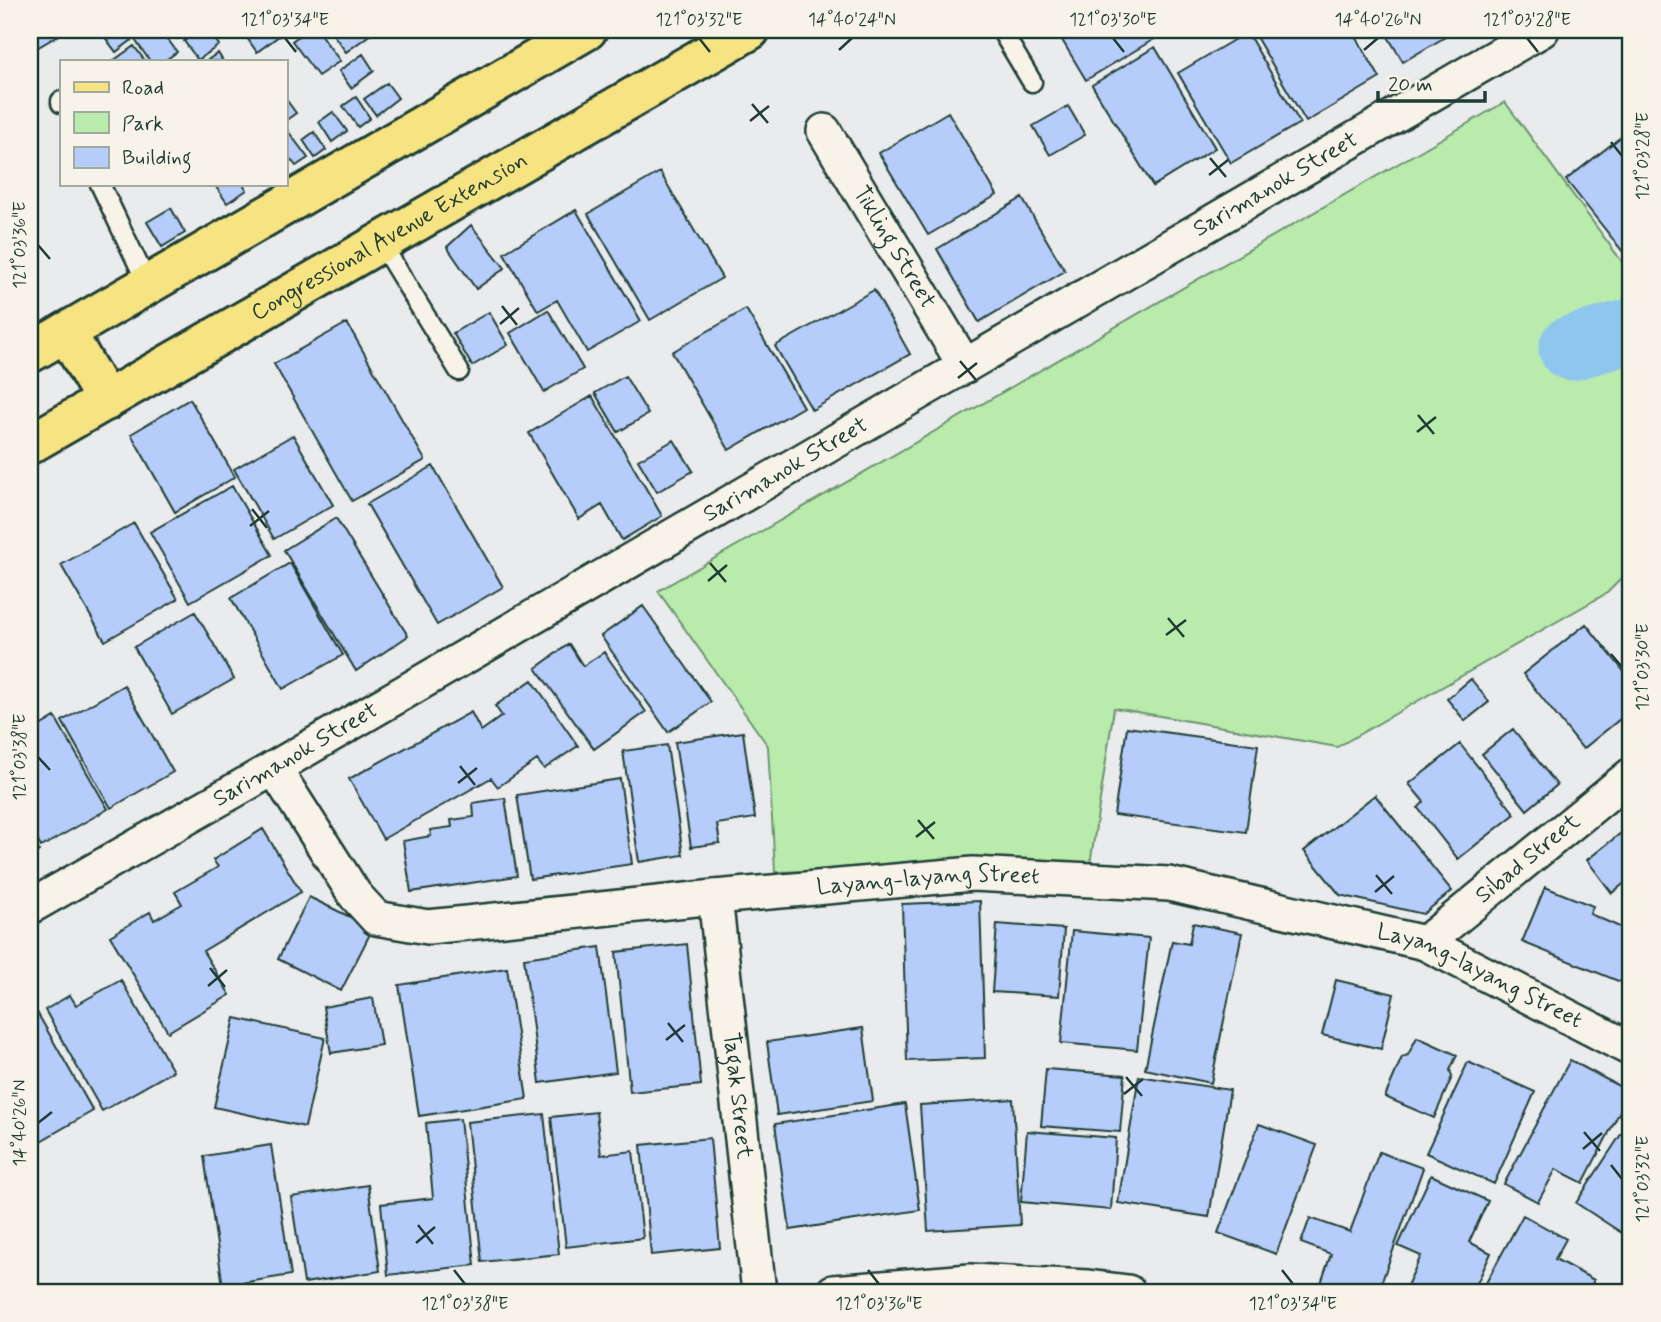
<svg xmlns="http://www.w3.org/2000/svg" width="1661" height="1322" viewBox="0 0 1661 1322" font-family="Mynerve,sans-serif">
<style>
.green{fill:#b9ebac;stroke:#6c9470;stroke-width:2}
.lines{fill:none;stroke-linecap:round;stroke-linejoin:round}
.river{stroke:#8fc6ee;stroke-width:65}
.building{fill:#b6ccfb;stroke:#1f3d34;stroke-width:2}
.service-casing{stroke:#1f3d34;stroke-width:23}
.minor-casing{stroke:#1f3d34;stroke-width:38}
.primary-casing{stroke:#1f3d34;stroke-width:44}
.service{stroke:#f7f3e8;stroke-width:18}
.minor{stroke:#f7f3e8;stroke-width:33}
.primary{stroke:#f6e381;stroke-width:38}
.ticks{fill:none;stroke:#1f3d34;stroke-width:2.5}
.labels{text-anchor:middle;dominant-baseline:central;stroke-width:6;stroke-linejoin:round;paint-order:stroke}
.street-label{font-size:23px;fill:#1f3d34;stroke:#f7f3e8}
.neatline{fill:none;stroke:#1f3d34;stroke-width:2.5}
.ticks-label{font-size:18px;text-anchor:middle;fill:#1f3d34}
</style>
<rect width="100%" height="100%" fill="#eaebec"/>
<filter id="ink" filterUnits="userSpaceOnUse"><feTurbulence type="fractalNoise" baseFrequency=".0143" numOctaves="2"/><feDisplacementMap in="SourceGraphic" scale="14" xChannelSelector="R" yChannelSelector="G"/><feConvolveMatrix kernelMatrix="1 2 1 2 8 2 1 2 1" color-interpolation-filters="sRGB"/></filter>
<g filter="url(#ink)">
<path class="green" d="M 1505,102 L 1631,274 L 1631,569 L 1607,593 L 1337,747 L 1114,708 L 1090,865 L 775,872 L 768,746 L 658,591 Z"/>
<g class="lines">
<path class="river" d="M 1571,348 L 1631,331"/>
</g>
<path class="building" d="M 30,30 L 67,30 L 30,52 Z
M 113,30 L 124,30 L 132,40 L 116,52 L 104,36 Z
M 128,30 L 161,30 L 177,52 L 164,61 L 150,61 Z
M 170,30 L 190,30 L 177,39 Z
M 200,30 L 208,30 L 219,45 L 198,60 L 184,41 Z
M 258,30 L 287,30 L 257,52 L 247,38 Z
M 307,30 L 317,30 L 340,61 L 318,76 L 292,41 Z
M 330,30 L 374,30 L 375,31 L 346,52 Z
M 1056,30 L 1158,30 L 1161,35 L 1086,80 Z
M 1252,30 L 1352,30 L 1380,78 L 1306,122 Z
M 1384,30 L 1457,30 L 1403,62 Z
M 1247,32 L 1300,123 L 1231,163 L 1178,73 Z
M 134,46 L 145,61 L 113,61 Z
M 1155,47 L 1215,148 L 1153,186 L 1092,85 Z
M 218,53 L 223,61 L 206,61 Z
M 363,54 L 374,71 L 351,88 L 339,71 Z
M 387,83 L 398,98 L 376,115 L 364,99 Z
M 356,97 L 370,118 L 358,127 L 343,106 Z
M 285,98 L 296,113 L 285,121 Z
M 1068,106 L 1085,135 L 1050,155 L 1033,126 Z
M 333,112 L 347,131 L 332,142 L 319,122 Z
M 948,112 L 997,195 L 928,235 L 879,153 Z
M 285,127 L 308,158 L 296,166 L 285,152 Z
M 1631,129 L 1631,262 L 1566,180 Z
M 314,132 L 326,150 L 315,158 L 303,140 Z
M 660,172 L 722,278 L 650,320 L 588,214 Z
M 214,184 L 243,184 L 247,190 L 227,203 Z
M 1022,198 L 1065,271 L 979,322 L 937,249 Z
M 171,208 L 185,233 L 162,247 L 147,222 Z
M 576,210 L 641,321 L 587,352 L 557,300 L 538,311 L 504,253 Z
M 471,225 L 505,268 L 476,289 L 447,247 Z
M 874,290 L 910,354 L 812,410 L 775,346 Z
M 746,309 L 803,407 L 729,450 L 672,352 Z
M 548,310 L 583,369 L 544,392 L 510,333 Z
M 489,312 L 508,345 L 472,366 L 453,333 Z
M 347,323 L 425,460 L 352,501 L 274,364 Z
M 625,376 L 648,414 L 618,432 L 595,393 Z
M 592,396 L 662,516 L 622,540 L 602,505 L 579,519 L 529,433 Z
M 190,399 L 235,477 L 175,512 L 131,434 Z
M 293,435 L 333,505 L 274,539 L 234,469 Z
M 674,440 L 693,471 L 657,492 L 638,460 Z
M 433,466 L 503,587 L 437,625 L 367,504 Z
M 232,486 L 272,555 L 190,602 L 150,532 Z
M 336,518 L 408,636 L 356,671 L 284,550 Z
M 134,523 L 178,599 L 105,641 L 61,565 Z
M 290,563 L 343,655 L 283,689 L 231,598 Z
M 643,606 L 711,702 L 668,732 L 601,636 Z
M 195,612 L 234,679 L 172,714 L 134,647 Z
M 1586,624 L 1631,680 L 1631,710 L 1583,749 L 1523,674 Z
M 569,644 L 583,666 L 604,652 L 646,712 L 594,749 L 536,668 Z
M 1471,679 L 1489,702 L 1465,721 L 1447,699 Z
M 532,680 L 578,746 L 544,769 L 537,760 L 498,787 L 491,778 L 383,839 L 349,779 L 471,712 L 481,731 L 502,716 L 495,706 Z
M 124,685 L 173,772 L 111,808 L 62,721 Z
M 55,717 L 108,809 L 41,847 L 30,827 L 30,732 Z
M 1127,727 L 1258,745 L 1246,832 L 1114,815 Z
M 1513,729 L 1557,785 L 1527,810 L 1482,754 Z
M 743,732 L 755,818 L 717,824 L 720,843 L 691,847 L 675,742 Z
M 1460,744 L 1515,814 L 1458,859 L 1418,808 L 1424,802 L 1409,784 Z
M 667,745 L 683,855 L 639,862 L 623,751 Z
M 620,779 L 632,864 L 530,879 L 517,795 Z
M 1375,795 L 1452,891 L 1423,914 L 1340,895 L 1304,851 Z
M 505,798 L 517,876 L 411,892 L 403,841 L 431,836 L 430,830 L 452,827 L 451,820 L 474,817 L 473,803 Z
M 1631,825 L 1631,878 L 1612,893 L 1587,860 Z
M 263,829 L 301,892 L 203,951 L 230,995 L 168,1032 L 110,936 L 150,912 L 154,920 L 182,904 L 175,892 L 218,867 L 213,860 Z
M 30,834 L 39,851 L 30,857 Z
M 1545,887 L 1593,906 L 1590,914 L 1631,932 L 1631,963 L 1623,983 L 1522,942 Z
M 309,897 L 373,928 L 341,991 L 278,959 Z
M 980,901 L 985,1058 L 907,1061 L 902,904 Z
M 1193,923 L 1242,933 L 1211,1083 L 1145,1069 L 1172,941 L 1189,944 Z
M 997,924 L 1064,929 L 1059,996 L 992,992 Z
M 1072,931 L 1149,938 L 1137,1050 L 1061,1043 Z
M 687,944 L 701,1085 L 630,1092 L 616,952 Z
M 600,947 L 616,1072 L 540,1083 L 524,958 Z
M 507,968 L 527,1099 L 419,1116 L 399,985 Z
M 121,980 L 173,1071 L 102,1111 L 45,1010 L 70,995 L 76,1005 Z
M 1336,980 L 1394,994 L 1381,1049 L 1322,1035 Z
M 373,998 L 381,1045 L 331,1053 L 323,1007 Z
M 30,1000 L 93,1111 L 30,1147 Z
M 235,1018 L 325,1038 L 305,1127 L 214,1107 Z
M 863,1028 L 873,1101 L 777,1115 L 767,1042 Z
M 1417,1037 L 1457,1055 L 1450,1070 L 1452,1077 L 1434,1118 L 1385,1097 L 1402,1057 L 1408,1055 Z
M 1570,1060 L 1630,1092 L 1583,1183 L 1556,1169 L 1538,1202 L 1504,1184 Z
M 1468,1062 L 1535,1092 L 1494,1184 L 1426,1153 Z
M 1046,1069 L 1125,1075 L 1120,1132 L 1041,1126 Z
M 1139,1076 L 1230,1090 L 1209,1217 L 1118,1203 Z
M 1013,1099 L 1020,1225 L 928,1231 L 920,1105 Z
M 905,1104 L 920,1210 L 790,1230 L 775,1124 Z
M 596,1112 L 601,1155 L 633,1151 L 643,1238 L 566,1247 L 551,1117 Z
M 544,1114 L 559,1254 L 482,1262 L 467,1122 Z
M 460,1119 L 475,1265 L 388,1275 L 381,1204 L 433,1198 L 426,1123 Z
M 1631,1119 L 1631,1239 L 1576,1203 Z
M 1259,1124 L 1317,1145 L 1276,1254 L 1218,1233 Z
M 1027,1131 L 1116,1138 L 1111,1210 L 1021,1202 Z
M 710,1138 L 720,1248 L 651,1255 L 641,1145 Z
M 271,1145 L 291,1275 L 223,1286 L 204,1156 Z
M 1379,1152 L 1423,1168 L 1378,1292 L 1329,1292 L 1319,1289 L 1331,1254 L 1301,1243 L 1310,1218 L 1350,1232 Z
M 1431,1175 L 1488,1201 L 1469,1242 L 1491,1253 L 1473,1292 L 1404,1292 L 1421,1256 L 1398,1246 Z
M 368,1185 L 380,1271 L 304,1283 L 291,1197 Z
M 1523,1215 L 1566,1239 L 1555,1259 L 1594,1280 L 1588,1292 L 1481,1292 Z"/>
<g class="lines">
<g class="service-casing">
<path id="service" d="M 1001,30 L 1032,82
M 61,101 L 61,103
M 100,184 L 148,285
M 381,243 L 459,371"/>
</g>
<g class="minor-casing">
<g id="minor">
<path id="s1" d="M 824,131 L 965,366"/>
<path id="s2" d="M 274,768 L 355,895 L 376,918 L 428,927 L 715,897 L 973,874 L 1169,884 L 1425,943 L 1631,1049"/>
<path id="s3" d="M 715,897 L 759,1292"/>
<path id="s4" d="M 30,907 L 274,768 L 1542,30"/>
<path id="s5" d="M 1425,943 L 1631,775"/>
<path d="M 833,1292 L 970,1281 L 1088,1287 L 1128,1292"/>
</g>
</g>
<g class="primary-casing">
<g id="primary">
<path d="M 66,332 L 106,401"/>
<path d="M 30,353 L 587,30"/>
<path id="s6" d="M 30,444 L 750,30"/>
</g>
</g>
<use href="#service" class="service"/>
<use href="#minor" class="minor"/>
<use href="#primary" class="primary"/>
</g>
</g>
<path class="ticks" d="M 285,38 L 296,52M 699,38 L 710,52M 1113,38 L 1124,52M 1527,38 L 1538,52M 839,50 L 852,38M 1364,50 L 1378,38M 752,104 L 768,123M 750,121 L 769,106M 1611,142 L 1622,156M 1210,158 L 1226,177M 1209,175 L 1228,160M 38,245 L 50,259M 502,306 L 517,325M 500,324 L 519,308M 960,361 L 976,380M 958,378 L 977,363M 1418,415 L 1434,434M 1417,432 L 1436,417M 252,509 L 267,528M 250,526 L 269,511M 710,563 L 726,582M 708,581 L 727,565M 1168,618 L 1184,637M 1166,635 L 1186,620M 1611,654 L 1622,667M 38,757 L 50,770M 460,766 L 475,785M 458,783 L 477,768M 918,820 L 934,839M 916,837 L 935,822M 1376,875 L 1392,894M 1375,892 L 1394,876M 210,968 L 225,987M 208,986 L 227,970M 668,1023 L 683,1042M 666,1040 L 685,1025M 1126,1077 L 1142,1096M 1124,1094 L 1143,1079M 38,1123 L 52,1112M 1584,1132 L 1600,1151M 1583,1149 L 1602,1133M 1611,1165 L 1622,1179M 418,1225 L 433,1244M 416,1243 L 435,1227M 454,1270 L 465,1284M 868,1270 L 879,1284M 1282,1270 L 1293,1284"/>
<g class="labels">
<g class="street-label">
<text stroke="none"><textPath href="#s4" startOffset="1440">Sarimanok Street</textPath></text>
<text stroke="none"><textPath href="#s6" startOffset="415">Congressional Avenue Extension</textPath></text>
<text stroke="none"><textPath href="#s1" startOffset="136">Tikling Street</textPath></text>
<text stroke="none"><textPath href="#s4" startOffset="873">Sarimanok Street</textPath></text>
<text stroke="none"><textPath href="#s4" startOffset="306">Sarimanok Street</textPath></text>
<text stroke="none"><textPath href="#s5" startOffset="133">Sibad Street</textPath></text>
<text stroke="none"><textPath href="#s2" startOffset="737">Layang-layang Street</textPath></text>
<text stroke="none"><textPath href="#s2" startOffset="1304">Layang-layang Street</textPath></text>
<text stroke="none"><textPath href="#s3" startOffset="200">Tagak Street</textPath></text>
</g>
</g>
<rect width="1661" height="1322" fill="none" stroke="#f7f3e8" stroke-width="77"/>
<rect x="60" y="60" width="228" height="126" fill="#f7f3e8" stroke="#a1aaa0" stroke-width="2"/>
<rect x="74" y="82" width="35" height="10" fill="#f6e381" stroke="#a1aaa0" stroke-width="2"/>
<text x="122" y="94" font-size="21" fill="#1f3d34">Road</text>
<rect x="74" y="112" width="35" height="21" fill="#b9ebac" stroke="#a1aaa0" stroke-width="2"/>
<text x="122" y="130" font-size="21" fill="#1f3d34">Park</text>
<rect x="74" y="147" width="35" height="21" fill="#b6ccfb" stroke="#a1aaa0" stroke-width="2"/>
<text x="122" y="164" font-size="21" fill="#1f3d34">Building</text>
<path d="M1378 91v10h107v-10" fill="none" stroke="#1f3d34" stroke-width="3.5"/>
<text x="1388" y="91" font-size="21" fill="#1f3d34" stroke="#f7f3e8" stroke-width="5" paint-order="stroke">20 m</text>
<rect x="38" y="38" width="1584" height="1246" class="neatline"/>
<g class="ticks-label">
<text x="285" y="25">121°03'34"E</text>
<text x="699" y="25">121°03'32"E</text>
<text x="852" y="25">14°40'24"N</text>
<text x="1113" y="25">121°03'30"E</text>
<text x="1378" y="25">14°40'26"N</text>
<text x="1527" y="25">121°03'28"E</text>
<text transform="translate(1642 156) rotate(-90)" y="6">121°03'28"E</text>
<text transform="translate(19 245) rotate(-90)" y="6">121°03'36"E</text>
<text transform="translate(1642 667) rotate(-90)" y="6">121°03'30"E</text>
<text transform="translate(19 757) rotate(-90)" y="6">121°03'38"E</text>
<text transform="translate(19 1123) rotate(-90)" y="6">14°40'26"N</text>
<text transform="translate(1642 1179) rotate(-90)" y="6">121°03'32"E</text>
<text x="465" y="1309">121°03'38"E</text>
<text x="879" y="1309">121°03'36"E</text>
<text x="1293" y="1309">121°03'34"E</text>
</g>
</svg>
